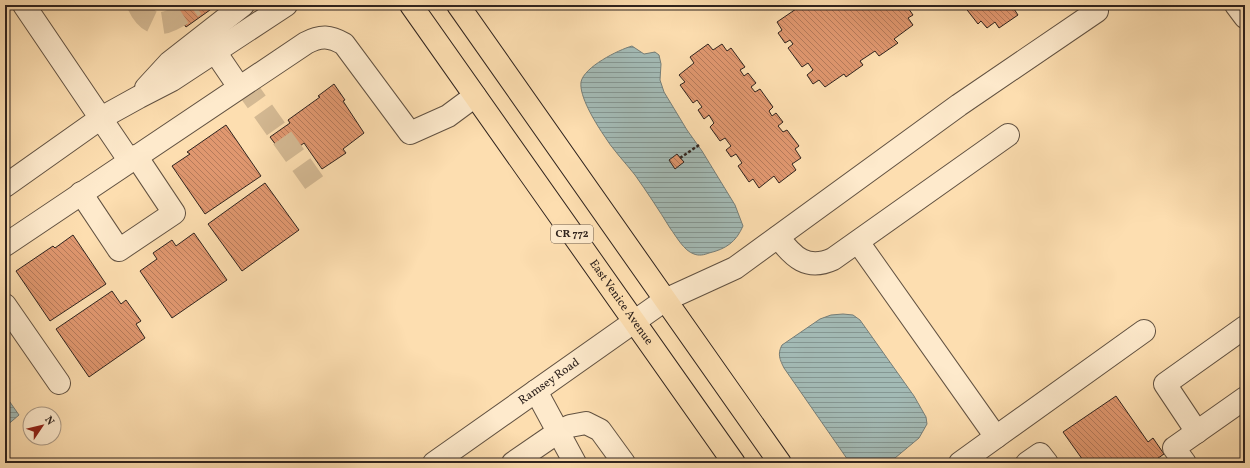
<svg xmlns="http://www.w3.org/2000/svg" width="1250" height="468" viewBox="0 0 1250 468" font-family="Vollkorn,serif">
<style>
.water{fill:url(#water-rules);stroke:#757e79}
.building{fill:url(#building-back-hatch);stroke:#2f231e}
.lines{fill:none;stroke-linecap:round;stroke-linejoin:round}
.minor-tunnel{stroke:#d4b993;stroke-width:22;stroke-dasharray:22 11;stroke-linecap:butt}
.minor-casing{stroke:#625242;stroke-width:24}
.major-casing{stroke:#2f231e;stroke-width:24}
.path{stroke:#2f231e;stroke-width:2.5;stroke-dasharray:3 2;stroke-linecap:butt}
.minor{stroke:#feeacc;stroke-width:22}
.major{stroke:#fddeb0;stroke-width:22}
.labels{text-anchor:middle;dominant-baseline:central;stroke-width:3;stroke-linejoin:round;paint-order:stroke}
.shield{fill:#feeacc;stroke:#6d5f52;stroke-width:1}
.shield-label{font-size:11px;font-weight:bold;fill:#2f231e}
.street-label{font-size:12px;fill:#2f231e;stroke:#feeacc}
</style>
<defs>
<pattern id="water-rules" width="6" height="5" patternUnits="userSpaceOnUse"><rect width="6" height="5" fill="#a3bab5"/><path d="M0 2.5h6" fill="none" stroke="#859793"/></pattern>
<pattern id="building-back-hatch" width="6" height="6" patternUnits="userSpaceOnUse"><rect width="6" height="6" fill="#e0976f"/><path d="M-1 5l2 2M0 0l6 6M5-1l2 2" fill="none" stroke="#b67b5b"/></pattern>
</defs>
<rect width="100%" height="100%" fill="#fddeb0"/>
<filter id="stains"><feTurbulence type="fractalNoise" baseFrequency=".005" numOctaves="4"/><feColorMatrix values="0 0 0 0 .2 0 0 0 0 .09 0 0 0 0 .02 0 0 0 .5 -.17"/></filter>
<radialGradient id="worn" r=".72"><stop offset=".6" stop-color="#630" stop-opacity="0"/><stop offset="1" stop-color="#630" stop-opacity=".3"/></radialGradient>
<path class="water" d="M 632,46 L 644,54 L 655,52 L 659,55 L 661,64 L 660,80 L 664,92 L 687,130 L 702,151 L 735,205 L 743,226 C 736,242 726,249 709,253 C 704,255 699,256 694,254 C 684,251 676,236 670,228 C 659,210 647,192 635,175 C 624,161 612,149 603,134 C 595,122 579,96 581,82 C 584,67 618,50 632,46 Z
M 843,314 L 853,315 L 860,320 L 914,396 L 926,417 L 927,424 L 919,438 L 889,463 L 850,463 L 784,368 C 780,360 777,354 782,345 L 820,319 L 831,315 Z
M 5,395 L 19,415 L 5,427 Z"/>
<path class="building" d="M 177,5 L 217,5 L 186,27 L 173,8 Z
M 793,5 L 899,5 L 901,8 L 906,5 L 913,15 L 908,18 L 913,25 L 894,39 L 898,43 L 879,56 L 875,51 L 860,61 L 863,65 L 846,77 L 844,74 L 825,87 L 819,80 L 813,84 L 807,75 L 813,70 L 808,63 L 802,67 L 788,48 L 793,44 L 790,40 L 785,43 L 778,33 L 782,30 L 777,22 L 796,9 Z
M 966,5 L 1020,5 L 1014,9 L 1018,15 L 999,28 L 995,22 L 987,28 L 981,21 L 978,24 L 964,6 Z
M 708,44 L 713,50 L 722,44 L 727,51 L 731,48 L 745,67 L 740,70 L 744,76 L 748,73 L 756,83 L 751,87 L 755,92 L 760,89 L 773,107 L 769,111 L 772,116 L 776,113 L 783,122 L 778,126 L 783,132 L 787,130 L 799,146 L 795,149 L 801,158 L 792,164 L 796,170 L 779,183 L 774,176 L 759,188 L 753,179 L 749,182 L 738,166 L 742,163 L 736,154 L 731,157 L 726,150 L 731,146 L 725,138 L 720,141 L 710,127 L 714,123 L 709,115 L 704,119 L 698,110 L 702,107 L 697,100 L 693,103 L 680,85 L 685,82 L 679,75 L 694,63 L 690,57 Z
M 334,84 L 345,100 L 343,101 L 364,133 L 343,149 L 346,153 L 322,169 L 304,143 L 285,157 L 270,137 L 290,123 L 288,120 L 320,97 L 318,96 Z
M 226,125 L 261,176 L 205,214 L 172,166 L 190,154 L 187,152 Z
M 677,154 L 684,162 L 675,169 L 669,160 Z
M 265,183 L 299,230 L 242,271 L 208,224 Z
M 194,233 L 227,280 L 172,318 L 140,271 L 157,259 L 153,253 L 172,240 L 176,246 Z
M 73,235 L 106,284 L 50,321 L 16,271 L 53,246 L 55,248 Z
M 112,291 L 121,304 L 126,300 L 141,321 L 136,324 L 145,338 L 89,377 L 56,329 Z
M 1116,396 L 1148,442 L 1153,438 L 1164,454 L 1151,463 L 1085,463 L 1063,432 Z"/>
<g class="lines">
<path class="minor-tunnel" d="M 138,5 C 153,37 174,20 195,5
M 244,84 L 318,188"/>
<g class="minor-casing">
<g id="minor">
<path d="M 24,5 L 129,160"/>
<path d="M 1236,5 L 1245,17"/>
<path d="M 207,40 L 239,87"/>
<path d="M 146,88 L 169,63 L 243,5"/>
<path d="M 5,186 L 101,118 L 139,97 L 172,80 L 286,5"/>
<path d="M 81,193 L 119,250 L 174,213 L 136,156"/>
<path d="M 778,237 C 793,257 807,271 833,259 L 1008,135"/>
<path d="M 858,242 L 996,437 L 1144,331"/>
<path d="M 5,245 L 306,43 C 321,35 330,36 344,44 L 410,133 L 448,116 L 475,96"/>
<path d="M 5,305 L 59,383"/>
<path d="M 536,391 L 575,463"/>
<path d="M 1197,432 L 1165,384 L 1245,327"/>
<path id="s1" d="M 434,463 L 665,300 L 735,268 L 959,105 L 1097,11 L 1093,5"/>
<path d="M 513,463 L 558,432 L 570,426 L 586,423 L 600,430 L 624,463"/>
<path d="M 960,463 L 996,437"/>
<path d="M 1027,463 L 1040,454 L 1047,463"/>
<path d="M 1185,463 L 1174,448 L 1245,398"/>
</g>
</g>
<g class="major-casing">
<g id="major">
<path id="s2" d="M 411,5 L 734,463"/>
<path d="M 458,5 L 780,463"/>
</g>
</g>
<path class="path" d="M 680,158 L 699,145"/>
<use href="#minor" class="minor"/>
<use href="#major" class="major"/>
</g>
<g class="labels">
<rect class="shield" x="551" y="225" width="42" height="18" rx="3"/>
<g class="shield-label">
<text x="572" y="234">CR 772</text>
</g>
<g class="street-label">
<text stroke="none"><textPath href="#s2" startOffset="364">East Venice Avenue</textPath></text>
<text stroke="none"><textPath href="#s1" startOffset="141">Ramsey Road</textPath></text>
</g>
</g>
<rect width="1250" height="468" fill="none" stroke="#fddeb0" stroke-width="20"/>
<rect x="6" y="6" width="1238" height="456" fill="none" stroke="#2f231e" stroke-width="2"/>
<rect x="10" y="10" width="1230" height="448" fill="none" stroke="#2f231e"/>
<g transform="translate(42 426) rotate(55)"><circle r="19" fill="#feeacc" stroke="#ab9a86"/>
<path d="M0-3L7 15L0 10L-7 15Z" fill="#8f2418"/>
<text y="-6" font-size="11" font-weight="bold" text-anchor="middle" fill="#2f231e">N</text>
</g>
<rect width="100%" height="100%" filter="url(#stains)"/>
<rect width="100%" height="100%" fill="url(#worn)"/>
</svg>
